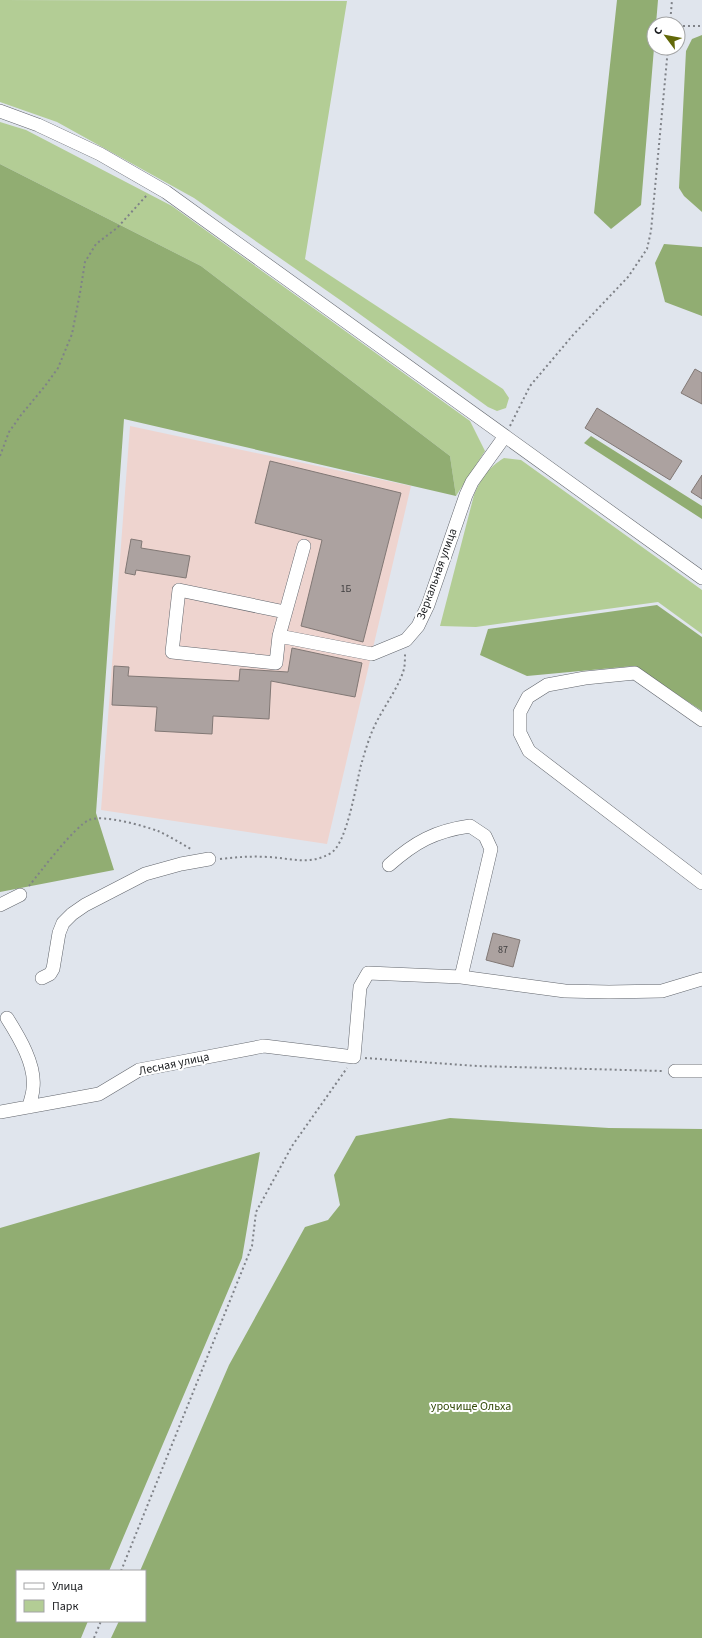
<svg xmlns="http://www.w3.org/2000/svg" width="702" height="1638" viewBox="0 0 702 1638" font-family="'Source Sans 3',sans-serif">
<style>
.industrial{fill:#eed4cf}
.green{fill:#b3cd95}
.forest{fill:#91ad72}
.building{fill:#aca2a0;stroke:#817875}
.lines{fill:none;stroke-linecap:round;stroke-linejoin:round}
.minor-casing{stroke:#61656c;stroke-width:14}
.path{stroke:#7f8288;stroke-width:2;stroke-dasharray:2 3;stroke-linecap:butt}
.minor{stroke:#fff;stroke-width:13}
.labels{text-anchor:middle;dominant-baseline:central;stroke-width:4;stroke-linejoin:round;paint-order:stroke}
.number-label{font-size:10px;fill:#3e3d3e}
.street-label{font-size:12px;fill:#191b1e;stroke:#fff}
.park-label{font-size:12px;fill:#334b08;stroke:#fff}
</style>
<rect width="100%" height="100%" fill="#e0e5ed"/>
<path class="industrial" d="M 130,426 L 411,486 L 327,844 L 101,810 Z"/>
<path class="green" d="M 0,0 L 347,1 L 305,259 L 503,389 L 509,398 L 506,408 L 497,411 L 488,407 L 343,302 L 194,198 L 57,122 L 0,102 Z
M 0,122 L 26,130 L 172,206 L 470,421 L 485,451 L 456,496 L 450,456 L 201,266 L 0,164 Z
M 504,458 L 521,460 L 702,590 L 702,634 L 658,602 L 476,627 L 440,626 L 474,495 C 482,477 488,468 504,458 Z"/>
<path class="forest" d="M 617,0 L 658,0 L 656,24 L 654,24 L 654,48 L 641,205 L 611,229 L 594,213 Z
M 702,35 L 702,212 L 684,196 L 679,188 L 686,51 L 692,39 Z
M 0,164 L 201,266 L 450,456 L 456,496 L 124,419 L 96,813 L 114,870 L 0,892 Z
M 664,244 L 702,247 L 702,316 L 665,302 L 655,263 Z
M 591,436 L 702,506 L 702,519 L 584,443 Z
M 657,605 L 702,637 L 702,711 L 634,666 L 527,676 L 480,655 L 488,629 Z
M 450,1118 L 609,1128 L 702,1129 L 702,1638 L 111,1638 L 119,1621 L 145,1621 L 145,1571 L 140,1571 L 229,1365 L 305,1227 L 328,1220 L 340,1205 L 334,1175 L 356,1136 Z
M 260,1152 L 242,1258 L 109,1571 L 17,1571 L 17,1621 L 88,1621 L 81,1638 L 0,1638 L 0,1228 Z"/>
<path class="building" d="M 695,369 L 702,373 L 702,404 L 681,393 Z
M 597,408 L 682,461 L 670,480 L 585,428 Z
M 270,461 L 401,493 L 363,642 L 301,626 L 322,540 L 255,523 Z
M 702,475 L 702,499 L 691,492 Z
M 131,539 L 142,541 L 141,548 L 190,556 L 186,578 L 136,570 L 135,575 L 125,573 Z
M 292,648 L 362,663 L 355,697 L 271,681 L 269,719 L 213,716 L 212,734 L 155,731 L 157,707 L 112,705 L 114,666 L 129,667 L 128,676 L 239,681 L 240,669 L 288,672 Z
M 493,933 L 520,940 L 513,967 L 486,960 Z"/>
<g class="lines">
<g class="minor-casing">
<path id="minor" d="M 0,111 L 38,125 L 100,154 L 166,192 L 702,578
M 304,546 L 279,636 L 372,654 L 406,640 L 418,626 L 428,605 L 466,495 L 472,482 L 505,436
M 279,636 L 276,663 L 172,652 L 179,590 L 285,612
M 702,720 L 635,673 L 585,678 L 547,685 L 528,697 L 520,712 L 520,733 L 529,751 L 702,883
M 389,865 C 415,842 435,831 470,826 L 485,836 L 491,849 L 461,977
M 0,905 L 20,895
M 42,978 L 50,974 L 53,969 L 59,933 L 63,923 L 72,914 L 85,905 L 145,874 L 181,864 L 209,859
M 7,1018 C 19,1037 36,1065 33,1088 C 33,1094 30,1101 29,1107
M 675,1071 L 702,1071
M 0,1112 L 99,1094 L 139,1070 L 264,1046 L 354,1057 L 360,987 L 368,973 L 461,977 L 565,991 L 609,992 L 662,991 L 702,979"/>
</g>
<path class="path" d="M 670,24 L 672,0
M 678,26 L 702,26
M 510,426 L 530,386 L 573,335 L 628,277 L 647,249 L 651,231 L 668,48
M 0,456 L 9,432 L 21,415 L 45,386 L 58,368 L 72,334 L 80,293 L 85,262 L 96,244 L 117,228 L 147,195
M 220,859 C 237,857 252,856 269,857 C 291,858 309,866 331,853 C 347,843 356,785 361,765 C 365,752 369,737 375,725 C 384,706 398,689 404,669 C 405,664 405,658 405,653
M 29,886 C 41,871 74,827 89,820 C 103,814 144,826 158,831 C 169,836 180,843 191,849
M 365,1058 L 477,1066 L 663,1071
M 121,1571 L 252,1246 L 256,1212 L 292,1146 L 347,1068
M 94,1638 L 101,1621"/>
<use href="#minor" class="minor"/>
</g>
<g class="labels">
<g class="number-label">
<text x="346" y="589">1Б</text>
<text x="503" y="950">87</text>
</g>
<g class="street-label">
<text transform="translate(437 574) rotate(-70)">Зеркальная улица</text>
<text transform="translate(174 1064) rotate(-12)">Лесная улица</text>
</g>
<g class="park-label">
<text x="471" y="1406">урочище Ольха</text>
</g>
</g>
<rect x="16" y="1570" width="130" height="52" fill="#ffffff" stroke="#a3a4a5"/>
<rect x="24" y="1583" width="20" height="6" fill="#ffffff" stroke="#a3a4a5"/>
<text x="52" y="1590" font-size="12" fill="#191b1e">Улица</text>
<rect x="24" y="1600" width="20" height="12" fill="#b3cd95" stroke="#a3a4a5"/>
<text x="52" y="1610" font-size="12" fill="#191b1e">Парк</text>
<g transform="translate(666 36) rotate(302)"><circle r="19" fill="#ffffff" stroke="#a3a4a5"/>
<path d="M0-3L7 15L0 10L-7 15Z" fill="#626808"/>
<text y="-6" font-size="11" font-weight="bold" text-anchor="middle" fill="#191b1e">С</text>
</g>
</svg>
